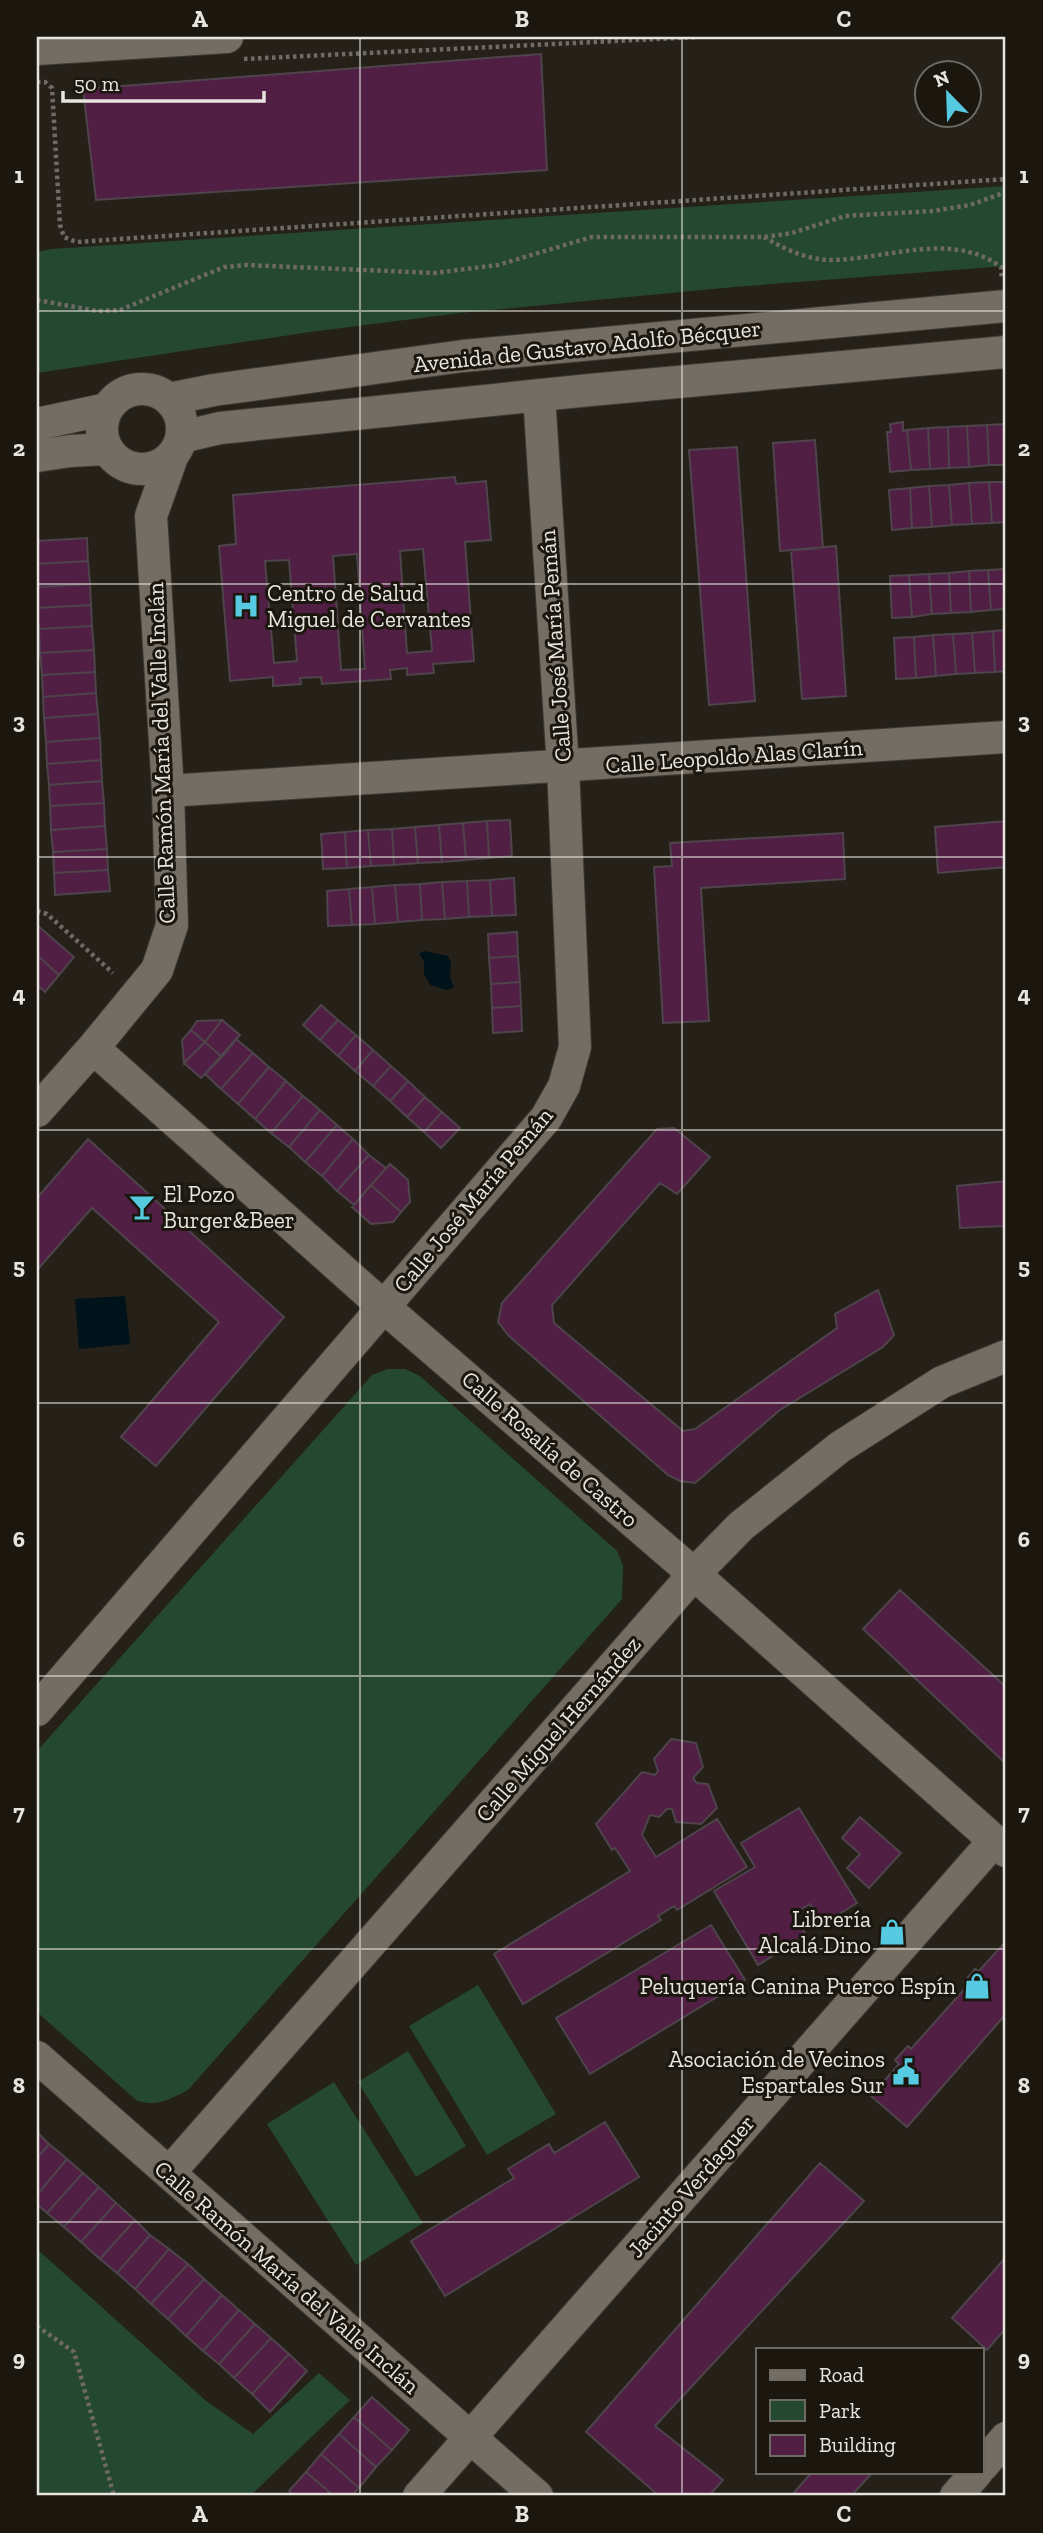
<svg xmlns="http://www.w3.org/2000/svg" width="1043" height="2533" viewBox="0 0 1043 2533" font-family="'Zilla Slab',serif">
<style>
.green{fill:#254831}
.water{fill:#00121a}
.building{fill:#511f44;stroke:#4e444b;stroke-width:2;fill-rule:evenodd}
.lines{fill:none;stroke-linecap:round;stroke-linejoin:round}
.minor-casing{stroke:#3e3a34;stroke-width:34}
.path{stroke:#6f6a64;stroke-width:4.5;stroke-dasharray:3.5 3.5;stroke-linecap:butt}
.minor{stroke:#736d63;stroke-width:32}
.grid{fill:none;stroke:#e8e5e0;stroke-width:2;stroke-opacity:0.55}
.labels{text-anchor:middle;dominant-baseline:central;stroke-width:6;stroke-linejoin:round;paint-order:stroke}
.street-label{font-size:23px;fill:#e8e5e0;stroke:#1b170f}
.poi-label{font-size:23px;fill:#e8e5e0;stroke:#1b170f;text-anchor:end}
.neatline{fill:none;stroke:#e8e5e0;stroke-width:2.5}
.grid-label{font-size:23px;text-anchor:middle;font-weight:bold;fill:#e8e5e0}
</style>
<rect width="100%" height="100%" fill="#252018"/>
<path class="green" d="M 1006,186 L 1006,266 L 734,287 L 460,313 L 310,332 L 37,373 L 37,252 L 51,249 Z
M 388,1369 L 405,1369 L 420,1376 L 617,1551 L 623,1565 L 622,1599 L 188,2090 C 170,2099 156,2108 136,2100 L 37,2012 L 37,1751 L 372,1375 Z
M 478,1985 L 556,2114 L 487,2155 L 409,2026 Z
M 408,2051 L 466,2146 L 416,2177 L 358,2082 Z
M 334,2082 L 423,2223 L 356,2265 L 267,2124 Z
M 37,2249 L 205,2400 L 253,2434 L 319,2373 L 350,2400 L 250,2496 L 37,2496 Z"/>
<path class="water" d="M 424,951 L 448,956 L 451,962 L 450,977 L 454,987 L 447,990 L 430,985 L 424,974 L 424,961 L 419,954 Z
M 125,1296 L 130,1344 L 79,1349 L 75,1299 Z"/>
<path class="building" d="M 541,54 L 547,170 L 96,200 L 83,89 Z
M 903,422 L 903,431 L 907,430 L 911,470 L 890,472 L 887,432 L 891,432 L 890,424 Z
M 1006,424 L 1006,465 L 989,465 L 987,425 Z
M 987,425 L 989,465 L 969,467 L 967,426 Z
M 967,426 L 969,467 L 949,468 L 948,427 Z
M 948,427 L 949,468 L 930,469 L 928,428 Z
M 928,428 L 930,469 L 911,470 L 907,430 Z
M 815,440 L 823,548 L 780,551 L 773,443 Z
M 737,447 L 755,701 L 709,705 L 689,450 Z
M 455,477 L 456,484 L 486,481 L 491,540 L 465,542 L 474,661 L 433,664 L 434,673 L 407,675 L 407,668 L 390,670 L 391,679 L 322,684 L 321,677 L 300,678 L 301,684 L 273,686 L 273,677 L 230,681 L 219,546 L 236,544 L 233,495 ZM 423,549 L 432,651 L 407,653 L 400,551 ZM 357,554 L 365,669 L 341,670 L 333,556 ZM 289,560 L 297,661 L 274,663 L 265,561 Z
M 989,482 L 992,523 L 972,524 L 969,483 Z
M 989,482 L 1006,482 L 1006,522 L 992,523 Z
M 969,483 L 972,524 L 952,525 L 949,485 Z
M 949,485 L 952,525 L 932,527 L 929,486 Z
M 929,486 L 932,527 L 912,528 L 910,488 Z
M 910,488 L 912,528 L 892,530 L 889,490 Z
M 87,538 L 88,561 L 37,564 L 37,541 Z
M 836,546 L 846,696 L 802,699 L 791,550 Z
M 88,561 L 90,584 L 37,587 L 37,564 Z
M 1006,569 L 1006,609 L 991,610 L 988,570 Z
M 988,570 L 991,610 L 971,612 L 969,571 Z
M 969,571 L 971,612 L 951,613 L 949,573 Z
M 949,573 L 951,613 L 932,614 L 929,574 Z
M 929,574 L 932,614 L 912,617 L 909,575 Z
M 909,575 L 912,617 L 892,618 L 890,576 Z
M 90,584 L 91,605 L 37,608 L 37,587 Z
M 91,605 L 92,626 L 39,629 L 37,608 Z
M 92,626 L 94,650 L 40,653 L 39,629 Z
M 1006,630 L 1006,671 L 995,672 L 993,631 Z
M 993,631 L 995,672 L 975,673 L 972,633 Z
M 972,633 L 975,673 L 956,674 L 953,634 Z
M 953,634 L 956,674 L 936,676 L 933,635 Z
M 933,635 L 936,676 L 916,678 L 914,637 Z
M 914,637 L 916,678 L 896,679 L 894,638 Z
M 94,650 L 95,672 L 42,675 L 40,653 Z
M 95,672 L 96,693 L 43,697 L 42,675 Z
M 96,693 L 98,714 L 44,718 L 43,697 Z
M 98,714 L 100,738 L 46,742 L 44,718 Z
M 100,738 L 101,760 L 47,764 L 46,742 Z
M 101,760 L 102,781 L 49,785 L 47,764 Z
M 102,781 L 104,803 L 50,806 L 49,785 Z
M 104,803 L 105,826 L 51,830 L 50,806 Z
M 510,820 L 512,856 L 489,858 L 487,821 Z
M 487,821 L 489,858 L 466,860 L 463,823 Z
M 1006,821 L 1006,867 L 938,873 L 935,827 Z
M 463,823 L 466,860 L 442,862 L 439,825 Z
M 439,825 L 442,862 L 418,863 L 415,827 Z
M 105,826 L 107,849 L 53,852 L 51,830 Z
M 415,827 L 418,863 L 394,865 L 392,829 Z
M 392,829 L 394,865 L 371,866 L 368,830 Z
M 368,830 L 371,866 L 347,868 L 345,832 Z
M 345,832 L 347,868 L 323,869 L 321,834 Z
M 843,833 L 845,879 L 701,888 L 709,1021 L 663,1023 L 654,867 L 672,866 L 670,843 Z
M 107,849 L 108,870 L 54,873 L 53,852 Z
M 108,870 L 110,891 L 55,895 L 54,873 Z
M 514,878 L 516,915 L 492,916 L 490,880 Z
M 490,880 L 492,916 L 469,917 L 467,881 Z
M 467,881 L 469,917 L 445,919 L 442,882 Z
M 442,882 L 445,919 L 422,920 L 420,884 Z
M 420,884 L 422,920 L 398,922 L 395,885 Z
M 395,885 L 398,922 L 375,924 L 372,887 Z
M 372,887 L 375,924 L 352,925 L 349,889 Z
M 349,889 L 352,925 L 328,926 L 327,891 Z
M 37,925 L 74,957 L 59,975 L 37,955 Z
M 517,932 L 518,956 L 489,958 L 488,934 Z
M 37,955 L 59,975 L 45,992 L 37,985 Z
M 518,956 L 520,982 L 491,984 L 489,958 Z
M 520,982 L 521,1006 L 492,1008 L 491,984 Z
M 321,1005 L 338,1020 L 320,1040 L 303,1025 Z
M 521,1006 L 522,1031 L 493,1033 L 492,1008 Z
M 222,1020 L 240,1035 L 222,1057 L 205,1042 Z
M 222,1020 L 205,1042 L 191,1030 L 197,1021 Z
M 338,1020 L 356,1035 L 338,1056 L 320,1040 Z
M 191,1030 L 205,1042 L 184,1063 L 182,1040 Z
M 356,1035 L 373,1050 L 355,1071 L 338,1056 Z
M 236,1039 L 253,1053 L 221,1089 L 205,1074 Z
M 205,1042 L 222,1057 L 201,1078 L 184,1063 Z
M 373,1050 L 391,1066 L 373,1086 L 355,1071 Z
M 253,1053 L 269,1067 L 238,1104 L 221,1089 Z
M 391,1066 L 408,1081 L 390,1101 L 373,1086 Z
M 269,1067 L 286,1081 L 255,1119 L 238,1104 Z
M 286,1081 L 303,1096 L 271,1133 L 255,1119 Z
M 408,1081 L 425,1097 L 407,1117 L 390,1101 Z
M 303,1096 L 320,1110 L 289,1147 L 271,1133 Z
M 425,1097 L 442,1112 L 424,1132 L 407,1117 Z
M 320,1110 L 337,1125 L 305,1162 L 289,1147 Z
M 442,1112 L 460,1128 L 441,1148 L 424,1132 Z
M 337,1125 L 353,1139 L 322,1176 L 305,1162 Z
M 674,1128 L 710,1157 L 677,1194 L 660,1183 L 552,1305 L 554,1323 L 683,1431 L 695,1429 L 837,1328 L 835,1314 L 878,1290 L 894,1335 L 883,1347 L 780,1410 L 695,1483 L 680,1481 L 668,1475 L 509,1336 L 498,1322 L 502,1303 L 657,1129 Z
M 88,1139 L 284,1317 L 156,1466 L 121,1437 L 219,1322 L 92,1208 L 37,1270 L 37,1198 Z
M 353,1139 L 369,1155 L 337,1191 L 322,1176 Z
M 369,1155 L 386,1168 L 354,1205 L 337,1191 Z
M 390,1164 L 408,1180 L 410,1202 L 401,1212 L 371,1185 Z
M 1006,1181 L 1006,1226 L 960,1228 L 957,1186 Z
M 371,1185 L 401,1212 L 393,1222 L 371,1224 L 352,1207 Z
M 900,1590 L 1006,1687 L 1006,1764 L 863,1629 Z
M 671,1739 L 696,1743 L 703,1767 L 693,1778 L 697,1783 L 708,1784 L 717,1808 L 701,1824 L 676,1822 L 672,1809 L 667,1809 L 659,1817 L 650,1815 L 642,1835 L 656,1857 L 717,1819 L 747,1867 L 677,1910 L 674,1906 L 658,1916 L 661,1920 L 523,2004 L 494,1954 L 630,1871 L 615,1848 L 612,1850 L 596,1824 L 642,1772 L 655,1775 L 658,1771 L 654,1759 Z
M 799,1808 L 857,1903 L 823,1924 L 810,1904 L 793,1914 L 806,1935 L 758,1965 L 714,1891 L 755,1867 L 741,1843 Z
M 860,1817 L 901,1853 L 869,1888 L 847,1868 L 860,1854 L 842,1838 Z
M 711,1925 L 745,1980 L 590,2074 L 556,2018 Z
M 1006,1941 L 1006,2014 L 907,2127 L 871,2096 L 899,2064 L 895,2060 L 908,2046 L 911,2049 L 968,1985 L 964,1982 L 975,1969 L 979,1971 Z
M 605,2122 L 639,2177 L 445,2296 L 411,2241 L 514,2178 L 508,2169 L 549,2144 L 554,2153 Z
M 37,2132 L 49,2144 L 37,2158 Z
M 49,2144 L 67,2159 L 37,2195 L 37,2158 Z
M 67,2159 L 83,2173 L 47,2213 L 37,2204 L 37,2195 Z
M 820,2163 L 864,2201 L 655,2426 L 723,2480 L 709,2496 L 659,2496 L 586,2432 Z
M 83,2173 L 99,2187 L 64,2227 L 47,2213 Z
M 99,2187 L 116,2203 L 81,2242 L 64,2227 Z
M 116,2203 L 135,2220 L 100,2259 L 81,2242 Z
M 135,2220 L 150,2235 L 117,2273 L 100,2259 Z
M 150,2235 L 169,2249 L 135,2289 L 117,2273 Z
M 169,2249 L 188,2264 L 151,2304 L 135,2289 Z
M 1006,2257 L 1006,2328 L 987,2350 L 952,2318 Z
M 188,2264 L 204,2279 L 168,2319 L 151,2304 Z
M 204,2279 L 222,2295 L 186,2336 L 168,2319 Z
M 222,2295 L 239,2310 L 203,2351 L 186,2336 Z
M 239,2310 L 255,2324 L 219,2364 L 203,2351 Z
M 255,2324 L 271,2338 L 234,2378 L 219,2364 Z
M 271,2338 L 289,2354 L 252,2394 L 234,2378 Z
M 289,2354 L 307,2371 L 270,2412 L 252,2394 Z
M 372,2397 L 409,2430 L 392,2450 L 354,2417 Z
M 354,2417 L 392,2450 L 376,2467 L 339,2434 Z
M 339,2434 L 376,2467 L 359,2488 L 321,2454 Z
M 321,2454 L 359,2488 L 351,2496 L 334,2496 L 306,2472 Z
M 306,2472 L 334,2496 L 295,2496 L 289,2491 Z
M 812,2472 L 873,2472 L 851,2496 L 791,2496 Z"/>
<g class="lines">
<g class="minor-casing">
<path id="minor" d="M 37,49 L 227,37
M102 429a40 40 0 1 1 80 0a40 40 0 1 1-80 0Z
M 169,399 L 214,390 L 463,356 L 1006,306
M 37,424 L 107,409
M 182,437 L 220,428 L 590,390 L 1006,352
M 37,456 L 70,451 L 106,449
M 168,791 L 1006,737
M 93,1048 L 385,1308 L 694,1574 L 1006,1851
M 37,1111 L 93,1048 L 157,970 L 172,925 L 168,791 L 151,516 L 172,457
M 37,1710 L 546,1118 L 564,1086 L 575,1047 L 563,767 L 539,395
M 37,2057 L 537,2496
M 169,2173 L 694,1574 L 741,1526 L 840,1447 L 942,1382 L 1006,1356
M 982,2466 L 1006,2438
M 419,2496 L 994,1841
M 956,2496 L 977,2472"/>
</g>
<path class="path" d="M 244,59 L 698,37
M 37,82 L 45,82 L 52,88 L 60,225 L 64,237 L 76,242 L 1006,179
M 764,237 C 785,249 805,259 829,260 C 886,260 951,230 1001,267 L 1002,280
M 37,300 L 97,311 L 120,310 L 224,267 L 247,265 L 434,273 L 498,265 L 592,237 L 764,237 L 792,233 L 845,216 L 933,211 L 970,205 L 1006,192
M 37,911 L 47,914 L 113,973
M 37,2326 L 74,2352 L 114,2496"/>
<use href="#minor" class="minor"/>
</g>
<path class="grid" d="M 360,37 L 360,2496M 682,37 L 682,2496M 37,311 L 1006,311M 37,584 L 1006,584M 37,857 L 1006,857M 37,1130 L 1006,1130M 37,1403 L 1006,1403M 37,1676 L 1006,1676M 37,1949 L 1006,1949M 37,2222 L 1006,2222"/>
<defs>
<g id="hospital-bare" transform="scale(2.1)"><path d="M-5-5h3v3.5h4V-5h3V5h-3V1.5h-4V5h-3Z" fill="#55cae0" stroke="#1b170f" stroke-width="2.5" paint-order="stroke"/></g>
<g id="bar-bare" transform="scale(2.1)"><path d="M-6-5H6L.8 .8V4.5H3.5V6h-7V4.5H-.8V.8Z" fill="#55cae0" stroke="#1b170f" stroke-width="2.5" paint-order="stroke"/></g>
<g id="shop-bare" transform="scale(2.1)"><path d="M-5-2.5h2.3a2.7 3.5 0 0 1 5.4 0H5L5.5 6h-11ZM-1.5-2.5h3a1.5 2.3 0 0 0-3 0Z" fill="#55cae0" stroke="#1b170f" stroke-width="2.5" paint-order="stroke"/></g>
<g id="civic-bare" transform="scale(2.1)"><path d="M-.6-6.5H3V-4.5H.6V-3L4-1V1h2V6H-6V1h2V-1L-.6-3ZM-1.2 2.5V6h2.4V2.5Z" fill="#55cae0" stroke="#1b170f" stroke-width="2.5" paint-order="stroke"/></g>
</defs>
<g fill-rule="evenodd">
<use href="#hospital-bare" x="246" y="606"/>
<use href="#bar-bare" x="142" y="1207"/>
<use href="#shop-bare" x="892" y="1932"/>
<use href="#shop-bare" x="977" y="1986"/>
<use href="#civic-bare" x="906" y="2072"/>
</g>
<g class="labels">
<g class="street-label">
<text transform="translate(587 346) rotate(-6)">Avenida de Gustavo Adolfo Bécquer</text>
<text transform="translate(555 646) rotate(-94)">Calle José María Pemán</text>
<text transform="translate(161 753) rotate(-92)">Calle Ramón María del Valle Inclán</text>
<text transform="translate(734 756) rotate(-4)">Calle Leopoldo Alas Clarín</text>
<text transform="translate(473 1200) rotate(-50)">Calle José María Pemán</text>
<text transform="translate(550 1449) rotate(41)">Calle Rosalía de Castro</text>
<text transform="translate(558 1729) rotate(-49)">Calle Miguel Hernández</text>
<text transform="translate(691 2186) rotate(-49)">Jacinto Verdaguer</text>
<text transform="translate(287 2277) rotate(41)">Calle Ramón María del Valle Inclán</text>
</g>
<g class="poi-label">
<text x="267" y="593" text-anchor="start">Centro de Salud<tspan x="267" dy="26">Miguel de Cervantes</tspan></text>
<text x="163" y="1194" text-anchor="start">El Pozo<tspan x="163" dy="26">Burger&amp;Beer</tspan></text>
<text x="871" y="1919">Librería<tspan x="871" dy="26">Alcalá Dino</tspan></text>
<text x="956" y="1986">Peluquería Canina Puerco Espín</text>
<text x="885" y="2059">Asociación de Vecinos<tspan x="885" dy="26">Espartales Sur</tspan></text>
</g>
</g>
<rect width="1043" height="2533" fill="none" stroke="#1b170f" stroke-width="77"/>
<rect x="756" y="2348" width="228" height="126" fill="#1b170f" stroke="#6d6963" stroke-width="2"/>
<rect x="770" y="2370" width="35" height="10" fill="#736d63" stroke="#6d6963" stroke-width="2"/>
<text x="819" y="2382" font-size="21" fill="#e8e5e0">Road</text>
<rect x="770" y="2400" width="35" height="21" fill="#254831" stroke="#6d6963" stroke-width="2"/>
<text x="819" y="2418" font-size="21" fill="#e8e5e0">Park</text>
<rect x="770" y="2435" width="35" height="21" fill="#511f44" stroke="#6d6963" stroke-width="2"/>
<text x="819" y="2452" font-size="21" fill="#e8e5e0">Building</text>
<g transform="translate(948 94) rotate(337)"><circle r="33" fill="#1b170f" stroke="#6d6963" stroke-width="2"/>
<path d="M0-5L12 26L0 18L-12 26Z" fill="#55cae0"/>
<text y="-10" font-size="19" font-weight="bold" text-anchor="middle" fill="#e8e5e0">N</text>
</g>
<path d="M63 91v10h201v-10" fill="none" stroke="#e8e5e0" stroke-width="3.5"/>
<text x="74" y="91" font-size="21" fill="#e8e5e0" stroke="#1b170f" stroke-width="5" paint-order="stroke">50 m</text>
<rect x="38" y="38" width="966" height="2456" class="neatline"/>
<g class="grid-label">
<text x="200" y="27">A</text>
<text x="522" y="27">B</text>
<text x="844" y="27">C</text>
<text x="19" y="183">1</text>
<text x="1024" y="183">1</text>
<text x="19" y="456">2</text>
<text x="1024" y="456">2</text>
<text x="19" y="729">3</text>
<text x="1024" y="729">3</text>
<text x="19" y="1002">4</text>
<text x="1024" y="1002">4</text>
<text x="19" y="1274">5</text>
<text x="1024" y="1274">5</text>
<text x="19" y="1547">6</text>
<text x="1024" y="1547">6</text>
<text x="19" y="1820">7</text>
<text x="1024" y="1820">7</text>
<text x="19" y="2093">8</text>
<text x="1024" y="2093">8</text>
<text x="19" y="2366">9</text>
<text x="1024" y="2366">9</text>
<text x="200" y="2522">A</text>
<text x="522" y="2522">B</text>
<text x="844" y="2522">C</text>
</g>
</svg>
